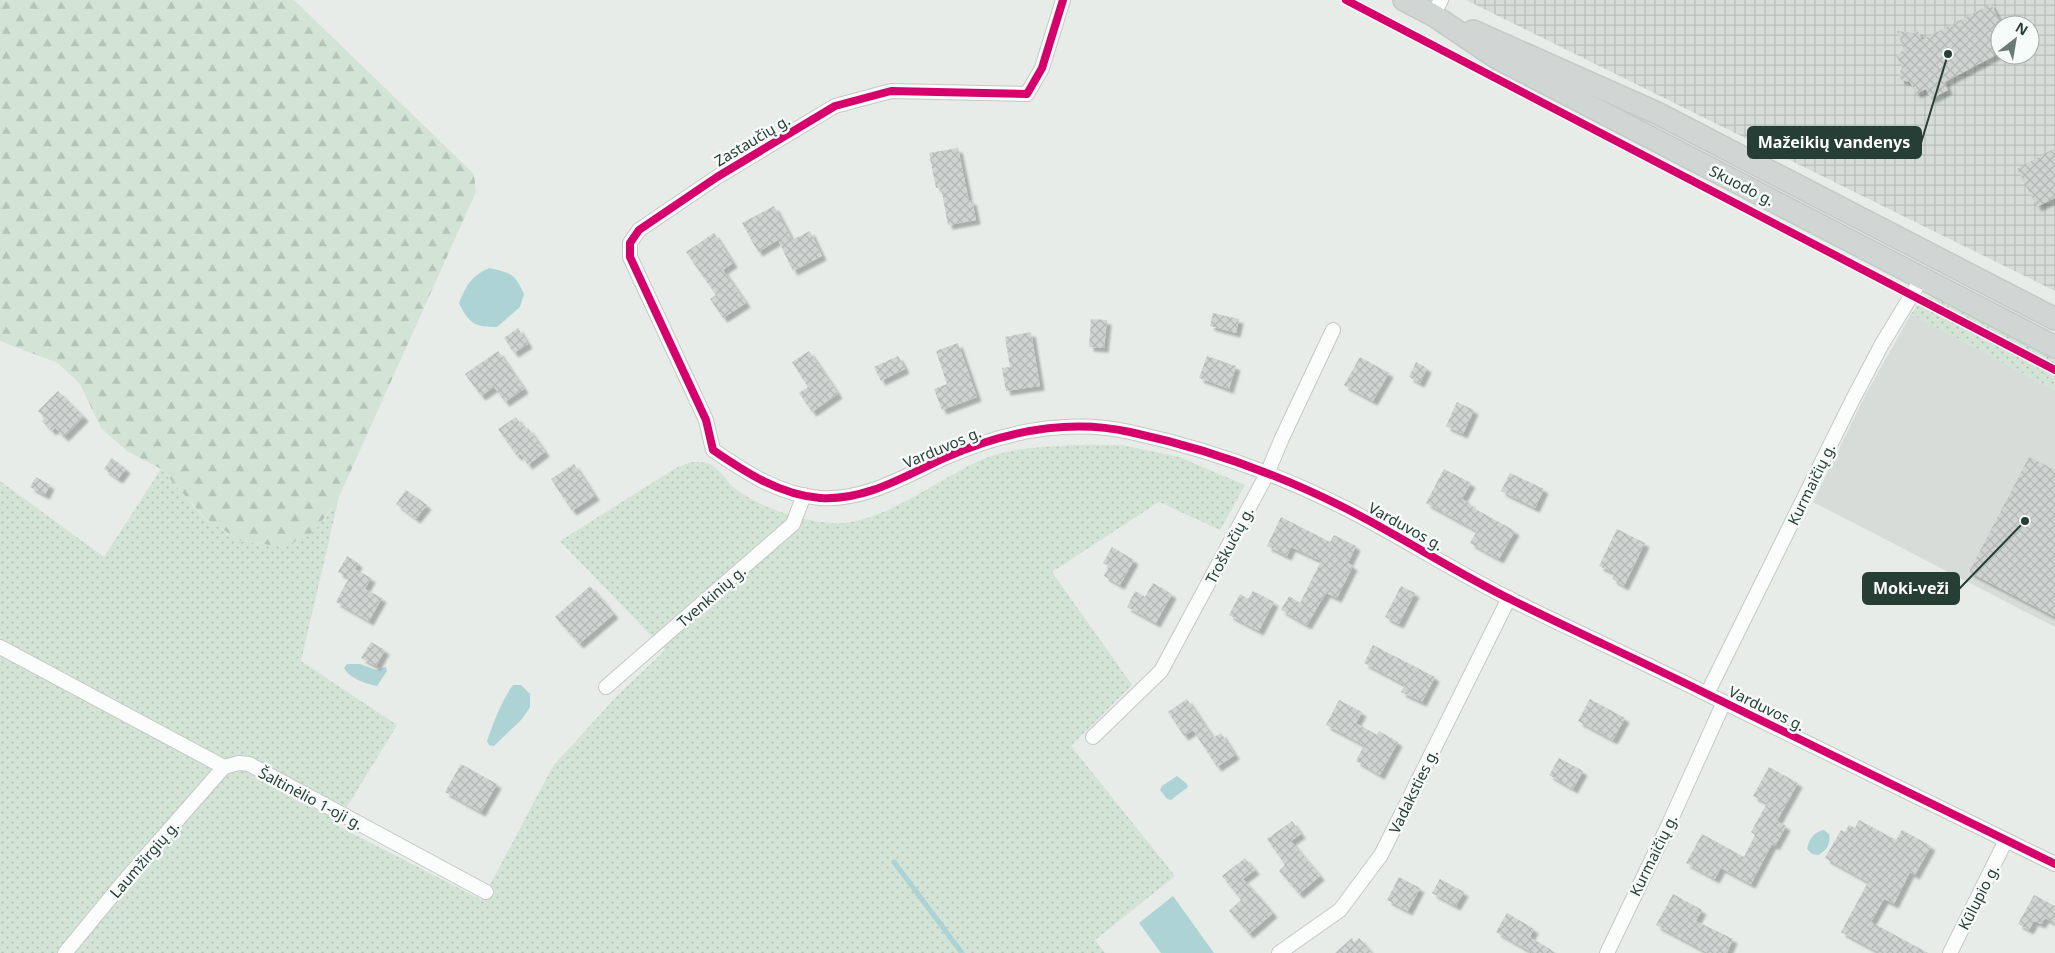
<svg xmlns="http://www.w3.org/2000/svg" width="2055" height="953" viewBox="0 0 2055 953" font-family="'Noto Sans',sans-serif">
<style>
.built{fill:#d6ddd9}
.industrial{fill:url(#industrial-grid);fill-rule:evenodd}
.green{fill:url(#green-dots)}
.forest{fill:url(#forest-firs)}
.water{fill:#add3d5}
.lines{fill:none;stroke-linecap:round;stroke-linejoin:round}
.stream{stroke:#add3d5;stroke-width:5}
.building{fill:url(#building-cross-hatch);filter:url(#shadow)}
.minor-casing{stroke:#c4c9c6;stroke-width:16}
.primary-casing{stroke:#c3cac7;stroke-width:24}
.minor{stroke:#fbfcfc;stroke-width:14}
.primary{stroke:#cfd6d4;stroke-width:21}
.cycleway-casing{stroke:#f6faf8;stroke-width:11}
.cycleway{stroke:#d6006c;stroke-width:8}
.labels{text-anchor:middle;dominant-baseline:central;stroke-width:5;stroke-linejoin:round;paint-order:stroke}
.street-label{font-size:15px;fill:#273e36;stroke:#f6faf8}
.leader{fill:none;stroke:#273e36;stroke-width:2}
.callout-dot{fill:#273e36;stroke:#f6faf8;stroke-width:2}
.callout{fill:#273e36;stroke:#273e36;stroke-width:2}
.callout-label{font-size:16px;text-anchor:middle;font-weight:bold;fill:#fff}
</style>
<defs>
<pattern id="industrial-grid" width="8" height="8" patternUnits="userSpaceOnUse" patternTransform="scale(1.25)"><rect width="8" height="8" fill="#d6ddd9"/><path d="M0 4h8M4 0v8" fill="none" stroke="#b8bfbb"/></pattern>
<pattern id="green-dots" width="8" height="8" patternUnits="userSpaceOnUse" patternTransform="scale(1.25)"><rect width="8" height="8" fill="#d3e3d6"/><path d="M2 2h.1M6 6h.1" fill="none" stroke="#b5c4b8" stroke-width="1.8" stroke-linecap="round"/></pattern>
<pattern id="forest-firs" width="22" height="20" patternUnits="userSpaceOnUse" patternTransform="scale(1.25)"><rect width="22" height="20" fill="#d3e3d6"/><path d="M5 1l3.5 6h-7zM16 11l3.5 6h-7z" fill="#b5c4b8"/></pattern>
<pattern id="building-cross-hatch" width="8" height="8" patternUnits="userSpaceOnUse" patternTransform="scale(1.25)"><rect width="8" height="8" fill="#cfd3d1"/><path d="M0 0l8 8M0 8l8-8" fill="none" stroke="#b2b6b4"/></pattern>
<filter id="shadow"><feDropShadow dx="4.5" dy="4.5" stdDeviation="1" flood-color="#0004"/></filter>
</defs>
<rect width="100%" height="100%" fill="#e7ece9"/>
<path class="built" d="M 1911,314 L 2055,390 L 2055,627 L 1813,502 L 1866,394 Z"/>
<path class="industrial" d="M 1466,0 L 2055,0 L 2055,291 ZM 2000,25 L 2030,25 L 2030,55 L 2000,55 Z"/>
<path class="green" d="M 1934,296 L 2055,358 L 2055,390 L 1911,314 L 1924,298 Z
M 1077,445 L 1121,445 L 1179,457 L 1245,485 L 1220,530 L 1159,502 L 1052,572 L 1132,685 L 1071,746 L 1175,876 L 1095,940 L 1105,953 L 0,953 L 0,481 L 104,557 L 161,469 L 204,518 L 241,541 L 285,547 L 324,520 L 339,497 L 301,661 L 397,725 L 336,825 L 482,900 L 553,766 L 617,696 L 665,650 L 560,541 L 676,468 C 688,463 696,459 709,464 C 718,467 726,480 733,487 C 759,508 810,525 843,523 C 889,519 938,479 981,460 C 1011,447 1045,447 1077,445 Z"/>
<path class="forest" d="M 0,0 L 294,0 L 474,174 L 476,192 L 339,497 L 315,531 L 285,547 L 241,541 L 205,518 L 161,469 L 127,451 L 101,428 L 80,384 L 58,363 L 0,341 Z"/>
<path class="water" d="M 489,268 C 511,273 514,273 524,294 L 520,307 L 497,327 C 475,327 469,324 459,303 C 467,285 470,277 489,268 Z
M 347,664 L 360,664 L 376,670 L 386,667 L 387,671 L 377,686 C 366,684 349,678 344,668 Z
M 513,685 L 521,685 L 530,694 L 530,707 L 522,719 L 494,746 L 489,745 L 487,741 C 494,721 501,702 513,685 Z
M 1177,776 L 1187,784 L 1188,787 L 1171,800 L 1167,799 L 1160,790 L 1162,786 Z
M 1824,830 L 1829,834 C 1831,843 1827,851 1818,855 L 1812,854 L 1807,849 C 1808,840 1815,831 1824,830 Z
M 1173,896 L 1214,953 L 1161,953 L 1139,923 Z"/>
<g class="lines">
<path class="stream" d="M 894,862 L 962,953"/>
</g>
<path class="building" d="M 1991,4 L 2000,21 L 2000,53 L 1945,82 L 1948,90 L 1931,99 L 1926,89 L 1916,94 L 1910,82 L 1901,80 L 1899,75 L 1902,67 L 1896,55 L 1904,50 L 1897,31 L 1913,33 L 1918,31 L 1922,40 Z
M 958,148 L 969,201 L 972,200 L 976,220 L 948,225 L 941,187 L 936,188 L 929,153 Z
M 2055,148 L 2055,198 L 2037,207 L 2017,169 Z
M 774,206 L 792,240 L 810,231 L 822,256 L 793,271 L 778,240 L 758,252 L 742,223 Z
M 714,233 L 733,263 L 723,270 L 746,303 L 723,318 L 710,299 L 716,295 L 686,252 Z
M 1213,313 L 1239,319 L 1236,333 L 1210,326 Z
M 1091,319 L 1107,320 L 1104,348 L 1089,347 Z
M 518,328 L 528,344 L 514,353 L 504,338 Z
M 1031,332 L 1040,386 L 1006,391 L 1002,368 L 1010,367 L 1005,337 Z
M 958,343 L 977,397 L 942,410 L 934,389 L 947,384 L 936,351 Z
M 498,351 L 524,389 L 505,402 L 494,387 L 481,396 L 465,374 Z
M 809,351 L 838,394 L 812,412 L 799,393 L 808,387 L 792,362 Z
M 898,356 L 905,369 L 881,381 L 874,367 Z
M 1207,356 L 1236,366 L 1229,389 L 1199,378 Z
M 1360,357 L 1389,373 L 1373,401 L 1344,385 Z
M 1416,362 L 1427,368 L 1420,383 L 1409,377 Z
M 58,391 L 84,417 L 64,437 L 55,428 L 52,431 L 42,421 L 45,418 L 38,411 Z
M 1457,402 L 1474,410 L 1463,434 L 1446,426 Z
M 516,417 L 525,430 L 528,428 L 545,452 L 528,465 L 520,454 L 517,456 L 498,429 Z
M 2029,457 L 2055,470 L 2055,617 L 1969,572 Z
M 112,458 L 126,469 L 118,479 L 104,469 Z
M 574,464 L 595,496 L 572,511 L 551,479 Z
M 1444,469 L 1471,483 L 1462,499 L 1471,504 L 1470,506 L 1515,531 L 1499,559 L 1470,543 L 1477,531 L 1426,503 Z
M 1510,473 L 1544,489 L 1535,508 L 1501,491 Z
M 36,477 L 50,485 L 45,495 L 30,487 Z
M 406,490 L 427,505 L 416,519 L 396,504 Z
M 1281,517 L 1330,542 L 1334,535 L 1356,546 L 1348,563 L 1353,566 L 1337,598 L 1326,593 L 1307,625 L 1281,610 L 1289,596 L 1300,603 L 1321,561 L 1291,547 L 1287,556 L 1267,546 Z
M 1617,529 L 1645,543 L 1624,586 L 1612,579 L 1615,573 L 1599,566 Z
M 1112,547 L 1134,560 L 1120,585 L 1104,576 L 1109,566 L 1103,563 Z
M 347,556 L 358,563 L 355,569 L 371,578 L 365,589 L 382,598 L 369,621 L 336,602 L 349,578 L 338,572 Z
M 1153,583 L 1172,594 L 1156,623 L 1127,607 L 1135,591 L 1145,597 Z
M 590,586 L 614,614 L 579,644 L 555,617 Z
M 1401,586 L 1415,593 L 1399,624 L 1385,617 Z
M 1253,591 L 1274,602 L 1259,631 L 1229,615 L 1240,594 L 1248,599 Z
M 371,642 L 385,650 L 376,666 L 361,658 Z
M 1373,645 L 1435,677 L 1422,702 L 1401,692 L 1405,685 L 1364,663 Z
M 1187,699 L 1213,738 L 1221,733 L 1235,755 L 1217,767 L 1193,730 L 1184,736 L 1168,712 Z
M 1590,699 L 1625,718 L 1613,740 L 1578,721 Z
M 1339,700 L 1362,712 L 1356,723 L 1377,735 L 1379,731 L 1398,742 L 1380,775 L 1356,761 L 1364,745 L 1326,725 Z
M 1559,758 L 1583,771 L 1573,789 L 1549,775 Z
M 461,764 L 497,784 L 481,812 L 445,792 Z
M 1769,767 L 1798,783 L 1777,821 L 1786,826 L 1775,846 L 1772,844 L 1751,884 L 1721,868 L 1715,879 L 1686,863 L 1702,834 L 1744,857 L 1755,835 L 1751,832 L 1767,803 L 1753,796 Z
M 1859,820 L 1896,840 L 1902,830 L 1931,846 L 1915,875 L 1910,872 L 1894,904 L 1884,899 L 1871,922 L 1928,953 L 1880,953 L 1841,932 L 1868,882 L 1825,858 L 1841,830 L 1845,832 L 1849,825 L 1855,828 Z
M 1292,821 L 1301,834 L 1291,841 L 1320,876 L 1299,894 L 1279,871 L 1285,865 L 1267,839 Z
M 1245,858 L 1255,870 L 1243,879 L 1273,913 L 1249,934 L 1229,911 L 1241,900 L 1222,876 Z
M 1399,877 L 1420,888 L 1408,911 L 1387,900 Z
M 1440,879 L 1464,892 L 1456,906 L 1432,893 Z
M 1673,894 L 1702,910 L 1696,921 L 1733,939 L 1727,953 L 1708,953 L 1656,925 Z
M 2034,895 L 2055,906 L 2055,924 L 2045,918 L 2041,924 L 2034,921 L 2029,930 L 2018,924 Z
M 1507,913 L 1534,929 L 1530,937 L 1556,953 L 1533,953 L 1496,932 Z
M 1352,938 L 1354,942 L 1359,938 L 1372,953 L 1335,953 Z"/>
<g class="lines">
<g class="minor-casing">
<path id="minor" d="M 1063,0 L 1042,68 L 1027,94 L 891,91 L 835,106 L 717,177 L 639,230 L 630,243 L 630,257 L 706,420 L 713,450 C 745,472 780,495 820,498 C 865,501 905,476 944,458 C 1003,432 1067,418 1130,432 C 1204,448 1278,474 1345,508 C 1402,537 1455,572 1512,600 C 1576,632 1641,661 1705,693 C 1821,750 1938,807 2055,864
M 1433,15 L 1441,0
M 0,647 L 224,767 L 239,763 L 249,764 L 486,892
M 606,687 L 793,524 L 804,495
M 1707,694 L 1852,401 L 1882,344 L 1922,278
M 1093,737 L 1161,671 L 1267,474 L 1282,438 L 1333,330
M 65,953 L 125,880 L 224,767
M 1279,953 L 1340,910 L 1381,855 L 1509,598
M 1607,953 L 1668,826 L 1724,702
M 1950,953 L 2006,840"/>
</g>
<g class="primary-casing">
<path id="primary" d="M 1404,0 L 1433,15 L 1497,58 L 2055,347
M 1473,31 L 1657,113 L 2055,319"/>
</g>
<use href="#minor" class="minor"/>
<use href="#primary" class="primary"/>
<g class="cycleway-casing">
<path id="cycleway" d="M 1063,0 L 1042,68 L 1027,94 L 891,91 L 835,106 L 717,177 L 639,230 L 630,243 L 630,257 L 706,420 L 713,450 C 745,472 780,495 820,498 C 865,501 905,476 944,458 C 1003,432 1067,418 1130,432 C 1204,448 1278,474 1345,508 C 1402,537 1455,572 1512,600 C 1576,632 1641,661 1705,693 C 1821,750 1938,807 2055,864
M 1346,0 L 2055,370"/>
</g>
<use href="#cycleway" class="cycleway"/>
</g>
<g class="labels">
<g class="street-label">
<text transform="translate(752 140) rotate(-31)">Zastaučių g.</text>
<text transform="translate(1742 185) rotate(27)">Skuodo g.</text>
<text transform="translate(942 447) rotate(-23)">Varduvos g.</text>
<text transform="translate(1811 484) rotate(-64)">Kurmaičių g.</text>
<text transform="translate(1406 526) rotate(29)">Varduvos g.</text>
<text transform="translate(1229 545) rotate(-62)">Troškučių g.</text>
<text transform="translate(711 596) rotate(-41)">Tvenkinių g.</text>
<text transform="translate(1767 708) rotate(26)">Varduvos g.</text>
<text transform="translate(1413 791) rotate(-64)">Vadaksties g.</text>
<text transform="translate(311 798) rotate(28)">Šaltinėlio 1-oji g.</text>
<text transform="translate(1653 855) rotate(-64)">Kurmaičių g.</text>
<text transform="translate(144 859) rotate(-49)">Laumžirgių g.</text>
<text transform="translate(1978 897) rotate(-63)">Kūlupio g.</text>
</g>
</g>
<path class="leader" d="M1948 54L1921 143M2025 521L1959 589"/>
<g class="callout-dot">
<circle cx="1948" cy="54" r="5"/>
<circle cx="2025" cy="521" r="5"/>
</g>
<g class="callout">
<rect x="1748" y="127" width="173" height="31" rx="5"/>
<rect x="1863" y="573" width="96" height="31" rx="5"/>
</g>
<g class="callout-label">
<text x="1834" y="148">Mažeikių vandenys</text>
<text x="1911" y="594">Moki-veži</text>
</g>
<g transform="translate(2015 40) rotate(31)"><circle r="24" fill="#f6faf8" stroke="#a3afaa"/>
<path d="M0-4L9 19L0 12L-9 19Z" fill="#6a7b75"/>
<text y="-8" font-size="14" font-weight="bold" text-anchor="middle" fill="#273e36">N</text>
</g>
</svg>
